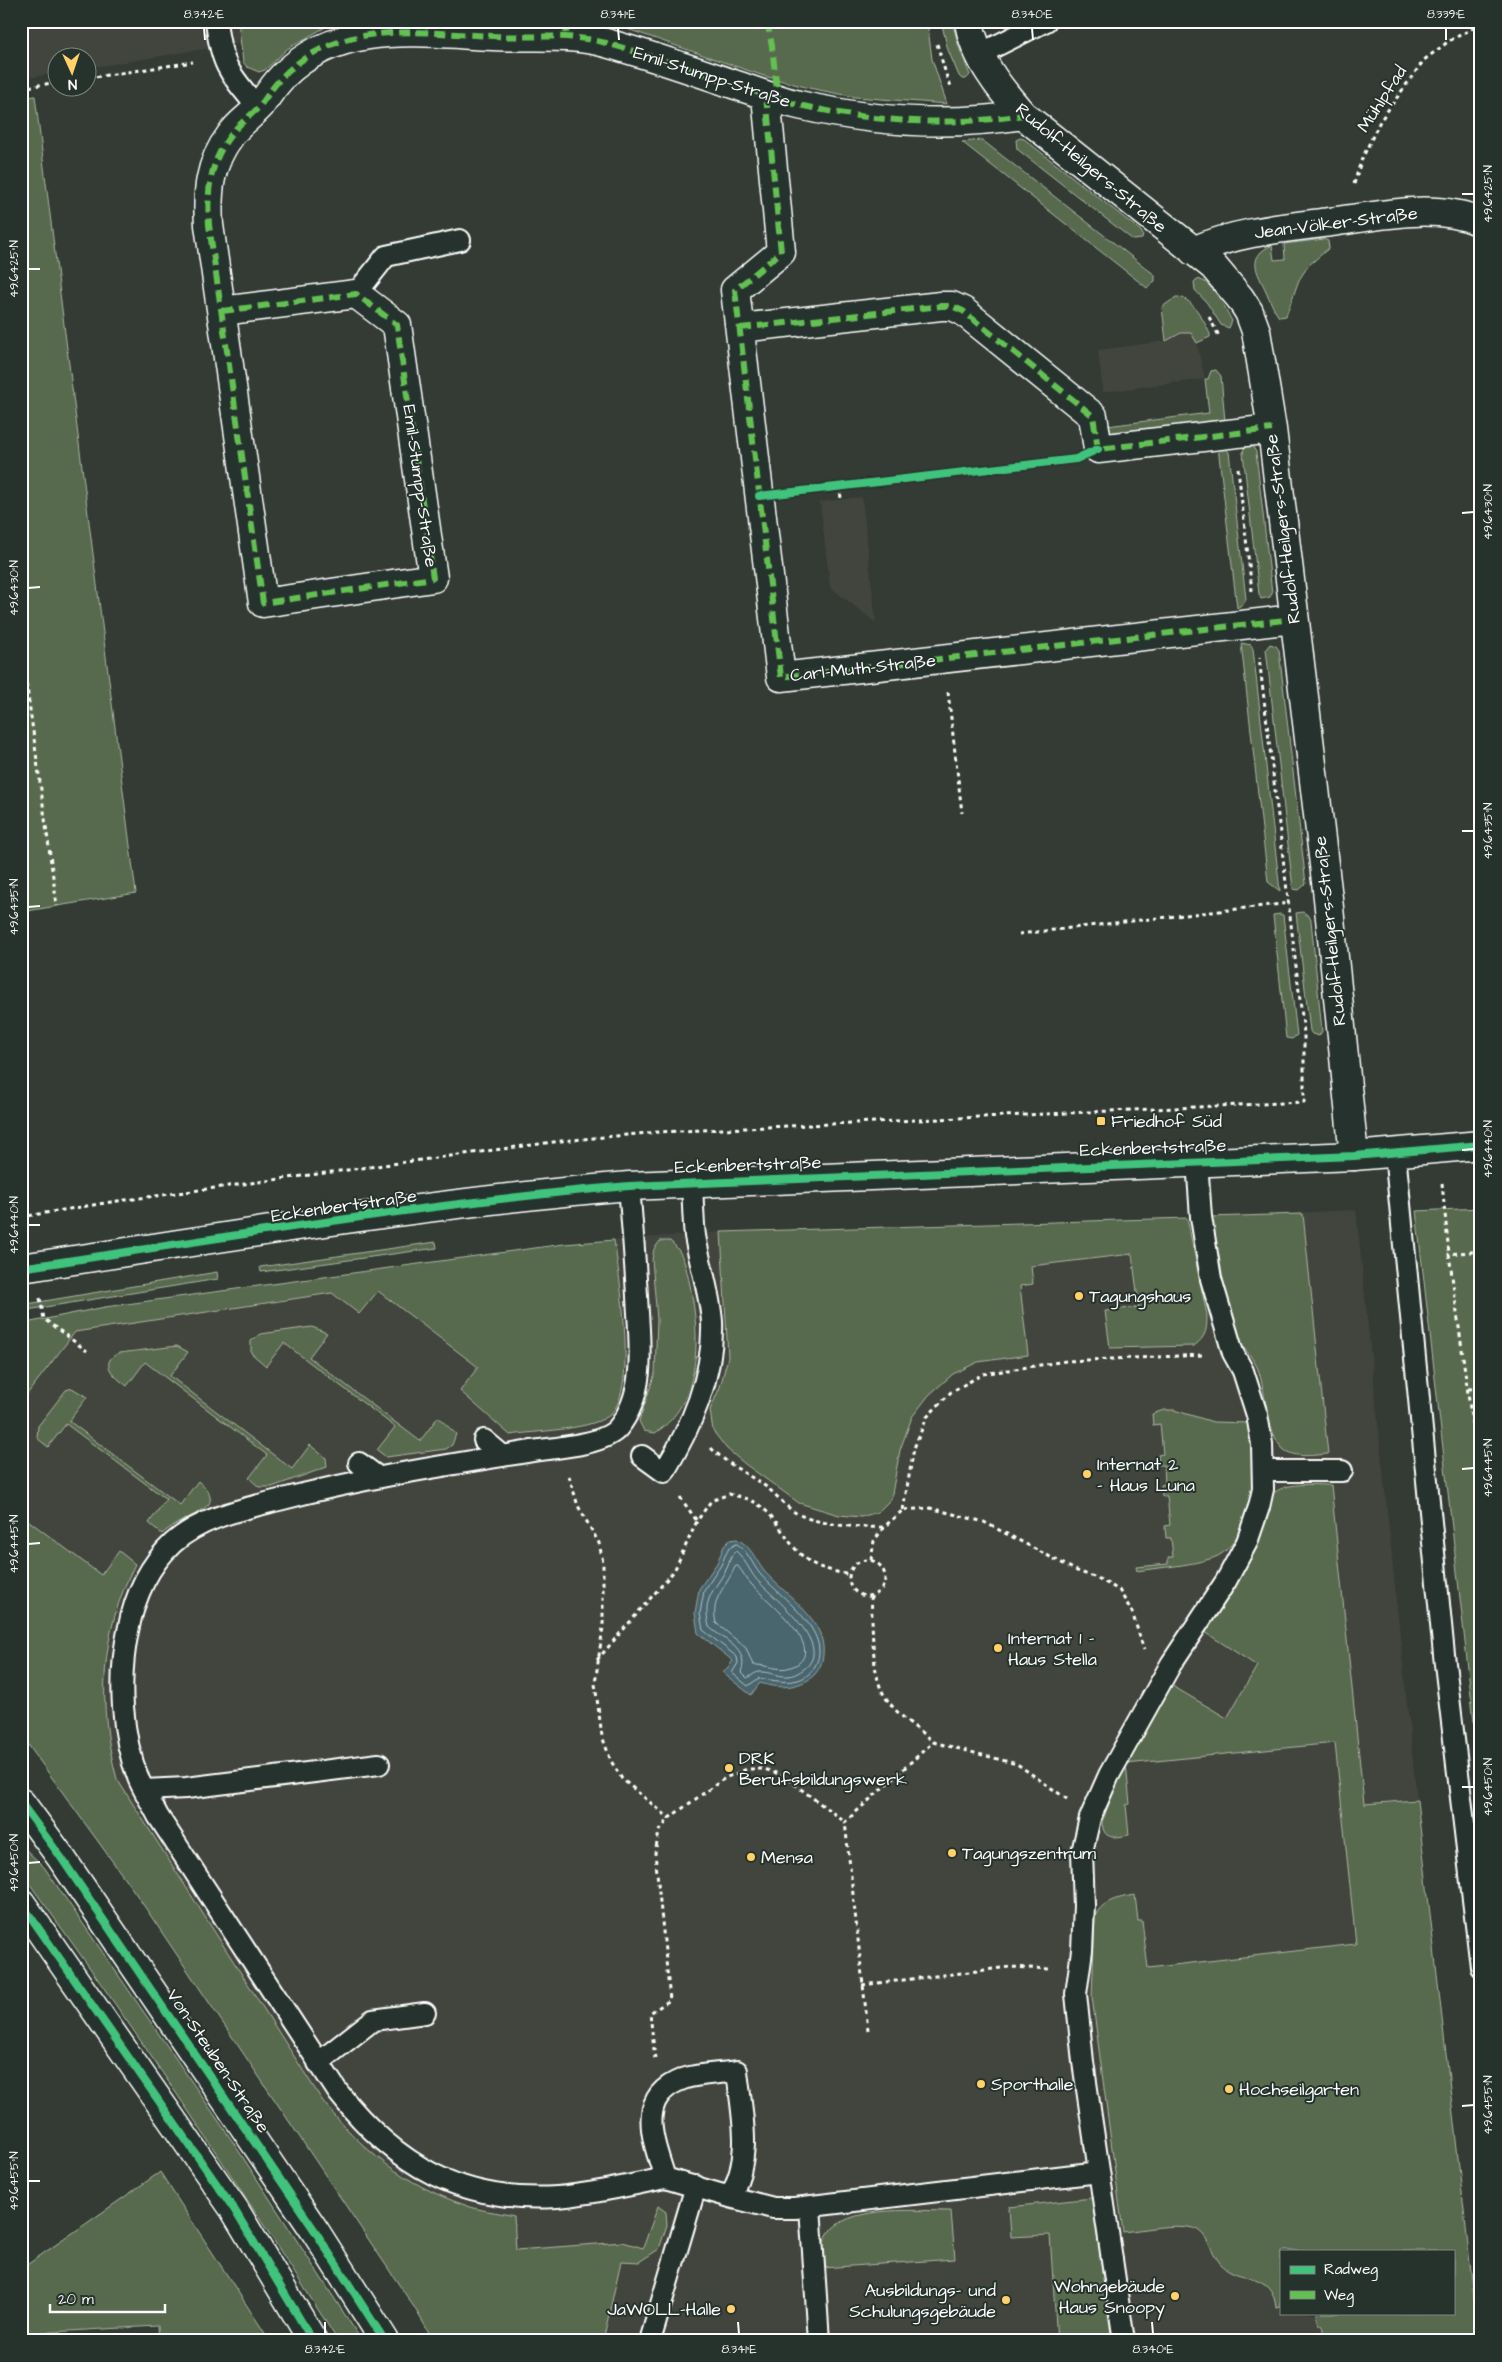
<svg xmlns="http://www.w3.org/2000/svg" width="1502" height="2362" viewBox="0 0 1502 2362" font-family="'Architects Daughter',sans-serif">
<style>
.built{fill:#43453d;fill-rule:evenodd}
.green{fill:#586b4e;stroke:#acb5a6}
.water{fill:#48656e;stroke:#91a3a8}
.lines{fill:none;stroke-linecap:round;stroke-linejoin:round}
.shore{stroke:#b6c1c5;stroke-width:1}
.service-casing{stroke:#fff;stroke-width:24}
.minor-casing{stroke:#fff;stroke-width:31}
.tertiary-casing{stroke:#fff;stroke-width:31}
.path{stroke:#fff;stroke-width:3;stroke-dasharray:4 4;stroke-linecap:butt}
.service{stroke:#26332d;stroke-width:20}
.minor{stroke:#26332d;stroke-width:28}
.tertiary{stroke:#26332d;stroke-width:28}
.quiet{stroke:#63c152;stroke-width:6;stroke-dasharray:12 6;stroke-linecap:butt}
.cycleway-casing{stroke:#26332d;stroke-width:11}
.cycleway{stroke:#40c37c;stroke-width:8}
.ticks{fill:none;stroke:#fff;stroke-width:2}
.poi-dot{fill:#ffd166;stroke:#26332d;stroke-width:2}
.labels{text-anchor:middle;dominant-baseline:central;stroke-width:4;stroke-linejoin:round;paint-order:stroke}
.street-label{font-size:18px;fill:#fff;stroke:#26332d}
.poi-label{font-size:18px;fill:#fff;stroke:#26332d;text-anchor:start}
.neatline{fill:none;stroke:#fff;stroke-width:2}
.ticks-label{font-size:12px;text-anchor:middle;fill:#fff}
</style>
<rect width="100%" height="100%" fill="#333b34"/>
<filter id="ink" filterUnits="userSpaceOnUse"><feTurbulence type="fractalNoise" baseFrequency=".02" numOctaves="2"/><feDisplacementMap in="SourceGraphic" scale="10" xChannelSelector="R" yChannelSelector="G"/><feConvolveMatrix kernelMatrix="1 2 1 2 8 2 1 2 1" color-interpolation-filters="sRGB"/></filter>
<g filter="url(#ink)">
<path class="built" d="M 21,21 L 336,21 L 287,49 L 265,70 L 259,72 L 247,67 L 243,62 L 240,43 L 88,68 L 88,58 L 58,58 L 57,73 L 21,79 Z
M 1181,333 L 1191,333 L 1197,343 L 1205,379 L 1103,392 L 1098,350 L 1166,341 Z
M 862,497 L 866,531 L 876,623 L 830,587 L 820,502 Z
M 1356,1210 L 1417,1800 L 1479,2341 L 434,2341 L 414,2307 L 136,1894 L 21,1735 L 21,1324 L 105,1307 L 564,1244 L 735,1231 L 1187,1218 ZM 1281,2251 L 1453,2251 L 1453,2313 L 1281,2313 Z"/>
<path class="green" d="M 238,21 L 336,21 L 287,49 L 265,70 L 259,72 L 247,67 L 243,62 Z
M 604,21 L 927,21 L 932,59 L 947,104 L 855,97 L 809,88 L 764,76 Z
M 941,21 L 952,21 L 959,47 L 970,75 L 966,79 L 962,79 L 959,76 L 948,50 Z
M 35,96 L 136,893 L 21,912 L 21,98 Z
M 1020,138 L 1024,139 L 1141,231 L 1143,235 L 1142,239 L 1133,240 L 1017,149 L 1016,140 Z
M 982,140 L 1155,275 L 1155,281 L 1147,288 L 962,142 Z
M 1324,239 L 1328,241 L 1329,248 L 1308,266 L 1299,280 L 1286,316 L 1279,317 C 1273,309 1270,300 1266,291 C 1257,272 1246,257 1272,245 L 1274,260 L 1285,259 L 1284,244 Z
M 1197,279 C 1213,281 1225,308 1232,321 L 1229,328 L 1221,325 L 1207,303 L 1195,290 L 1194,282 Z
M 1176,297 C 1192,296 1204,321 1210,334 L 1210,337 L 1197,343 L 1191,333 L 1181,333 L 1166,341 L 1162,307 Z
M 1216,370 L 1221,376 L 1225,421 L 1108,438 L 1107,426 L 1209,413 L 1205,379 L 1208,379 L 1211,371 Z
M 1249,446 L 1253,447 L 1256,452 L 1272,593 L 1270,597 L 1261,599 L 1259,594 L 1243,453 L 1244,448 Z
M 1218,447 L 1223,447 L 1229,452 L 1246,599 L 1244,603 L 1237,608 Z
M 1241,643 L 1251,645 L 1253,649 L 1280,891 L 1268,882 Z
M 1270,644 L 1276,646 L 1279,650 L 1306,884 L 1299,890 L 1293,889 L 1266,649 Z
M 1303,912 L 1309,916 L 1311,920 L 1322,1031 L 1319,1036 L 1312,1034 L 1310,1031 L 1296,913 Z
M 1280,914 L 1283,915 L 1297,1035 L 1292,1039 L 1286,1038 L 1273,915 Z
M 1481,1208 L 1481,1783 L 1416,1211 Z
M 1303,1214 L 1328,1454 C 1314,1455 1295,1459 1283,1449 C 1267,1433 1266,1394 1259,1372 C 1255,1359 1243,1349 1238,1336 C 1223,1298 1216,1258 1209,1217 Z
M 1187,1218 L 1207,1315 C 1207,1330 1206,1337 1194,1346 L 1110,1348 L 1105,1311 L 1139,1307 L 1132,1254 L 1031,1266 L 1033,1284 L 1020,1286 L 1028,1355 L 978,1362 L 953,1374 L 929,1395 L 912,1417 L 900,1450 L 891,1499 L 878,1512 L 861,1517 L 839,1515 L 799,1503 L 745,1464 L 727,1449 L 713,1431 L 710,1410 L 720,1387 L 728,1357 L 721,1232 Z
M 614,1240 C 619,1275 640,1397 607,1417 C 586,1430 536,1431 510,1435 L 460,1391 L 478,1367 L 378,1291 L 359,1314 L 332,1293 L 75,1332 L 21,1402 L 21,1324 L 105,1307 L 564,1244 Z
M 660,1241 L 670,1241 C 684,1252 686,1268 690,1285 C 700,1333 703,1403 655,1433 L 644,1431 L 639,1421 L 655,1373 L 657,1319 L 652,1260 L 654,1249 Z
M 436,1242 L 437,1248 L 261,1272 L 260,1267 Z
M 217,1272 L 218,1279 L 21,1311 L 21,1305 Z
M 312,1327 L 327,1333 L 309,1357 L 420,1441 L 438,1417 L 456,1434 L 452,1445 L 446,1449 L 386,1457 L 377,1450 L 395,1427 L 284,1343 L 266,1366 L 251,1353 L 251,1341 L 260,1334 Z
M 177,1346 L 188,1352 L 170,1376 L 292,1469 L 310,1445 L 326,1458 L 327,1467 L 272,1487 L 259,1487 L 249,1478 L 267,1455 L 145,1362 L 127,1386 C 115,1377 97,1363 119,1353 Z
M 72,1388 L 87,1397 L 69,1421 L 180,1505 L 198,1481 C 203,1486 209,1490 210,1497 C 211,1501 209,1505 206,1507 C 192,1518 175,1522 162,1534 L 149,1523 L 166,1499 L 66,1424 L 48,1447 L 37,1438 L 38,1426 L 66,1390 Z
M 1164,1410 L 1174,1410 L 1213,1422 L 1248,1423 C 1250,1439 1253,1456 1254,1472 C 1255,1499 1241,1549 1213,1558 C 1189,1566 1162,1567 1137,1571 L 1136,1567 L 1168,1564 L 1168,1557 L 1173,1557 L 1171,1538 L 1166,1538 L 1165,1526 L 1170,1525 L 1167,1496 L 1162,1496 L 1161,1485 L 1165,1484 L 1164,1465 L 1159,1465 L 1158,1455 L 1163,1454 L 1160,1424 L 1153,1425 L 1152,1414 Z
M 1331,1485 L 1364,1804 L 1417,1800 L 1479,2341 L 1325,2341 L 1322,2325 L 1319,2325 L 1317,2313 L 1453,2313 L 1453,2251 L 1281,2251 L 1281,2307 L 1276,2308 C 1272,2268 1239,2285 1220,2263 C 1211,2253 1208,2232 1193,2228 C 1174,2223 1143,2230 1123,2232 L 1092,1997 L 1095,1916 C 1103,1900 1118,1898 1135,1895 L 1138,1921 L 1142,1921 L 1148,1968 L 1356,1944 L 1335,1743 L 1126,1764 L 1130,1804 L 1126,1805 L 1129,1835 C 1114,1838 1103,1840 1102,1822 L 1127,1757 L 1169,1684 L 1227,1718 L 1257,1666 L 1205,1632 L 1250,1556 L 1271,1495 C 1287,1481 1311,1485 1331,1485 Z
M 21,1515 L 101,1575 L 119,1551 L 135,1564 C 100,1634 97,1705 117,1779 L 322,2100 C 360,2149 405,2185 465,2205 C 480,2211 498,2212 514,2216 L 516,2250 L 623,2242 L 643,2248 L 658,2206 L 666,2212 L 667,2225 L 659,2249 L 639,2262 L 621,2261 L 603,2341 L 434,2341 L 414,2307 L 136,1894 L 21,1735 Z
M 21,1845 L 44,1867 L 231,2139 L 362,2341 L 338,2341 C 237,2181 132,2024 21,1872 Z
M 160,2172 L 270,2341 L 159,2341 L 158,2326 L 33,2333 L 33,2341 L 21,2341 L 21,2269 Z
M 1092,2198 L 1112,2341 L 1057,2341 L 1050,2235 L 1011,2237 L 1009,2207 Z
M 951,2211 L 955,2259 L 822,2268 C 821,2255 821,2239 832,2229 C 856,2205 920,2211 951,2211 Z"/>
<path class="water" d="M 737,1539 C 751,1546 755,1559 764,1571 C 785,1595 827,1619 823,1655 C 822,1666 817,1674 808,1680 C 792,1689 777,1688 760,1683 L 751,1695 L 723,1673 L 733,1661 L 698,1633 L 695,1613 L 699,1589 L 717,1563 L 724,1546 L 730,1540 Z"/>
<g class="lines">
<path class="shore" d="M 737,1544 C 748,1551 752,1564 760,1574 C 780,1597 834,1632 815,1666 C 803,1688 778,1681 759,1678 L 748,1686 L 732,1673 L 738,1663 L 737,1657 L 703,1630 L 700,1613 L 704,1591 L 721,1565 L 728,1549 Z
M 736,1551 C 745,1559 749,1570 756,1579 C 771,1596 837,1645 804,1669 C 785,1683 778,1672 760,1672 C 755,1672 752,1676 747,1678 L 741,1672 C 750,1650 724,1640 709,1627 C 702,1597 714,1592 727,1568 C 730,1562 730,1555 736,1551 Z
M 738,1566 C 743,1572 746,1579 752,1585 C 766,1600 833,1652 791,1667 C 779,1672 766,1664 753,1665 L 746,1648 L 716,1623 C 710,1598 726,1588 735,1567 Z"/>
<g class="service-casing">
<path id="service" d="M 216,21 C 221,66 230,74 258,108
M 980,54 L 1046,21
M 356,294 L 386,256 L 460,240
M 1395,1153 L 1444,1655 L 1481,1967
M 629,1186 C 632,1222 635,1259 637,1296 C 639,1340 648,1391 618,1428 C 604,1445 553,1448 532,1451 C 447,1465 363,1478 279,1500 C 243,1509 202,1517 173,1543 C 148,1566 134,1599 128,1631 C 118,1678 121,1736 139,1780 C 145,1793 152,1804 158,1816 L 338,2092 C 396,2166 462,2203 557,2197 C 593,2194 630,2185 665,2178
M 484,1440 L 503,1456
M 642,1456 L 664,1472 C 691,1427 714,1376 712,1322 C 710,1293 700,1265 695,1236 C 693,1219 693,1200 692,1183
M 359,1463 L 378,1477
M 1264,1471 L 1342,1471
M 144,1790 L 186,1788 L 379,1764
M 318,2063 L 373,2020 L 425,2013
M 737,2071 C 742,2117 753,2155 730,2197 L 665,2178 C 654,2142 634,2097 683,2079 C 699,2073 720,2074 737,2071 Z
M 730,2197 L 773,2208 L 795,2208 L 1099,2172
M 810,2207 L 819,2341
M 650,2341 L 696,2186
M 1124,2341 L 1083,2062 L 1076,1994 L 1082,1950 L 1084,1906 L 1082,1852 L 1090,1818 L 1109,1775 L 1171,1664 L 1226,1581 L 1247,1542 L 1259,1507 L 1263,1489 L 1262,1444 L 1257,1415 L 1243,1371 L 1233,1353 L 1211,1279 L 1201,1217 L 1197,1161"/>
</g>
<g class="minor-casing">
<path id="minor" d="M 969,21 C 974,57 1000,89 1023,115 L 1213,266 L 1240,298 L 1249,312 L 1256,331 L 1272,429 L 1328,898 L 1354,1156
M 766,96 L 781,252 L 735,290 L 781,677 L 1294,619
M 1193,251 C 1236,232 1283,228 1330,222 C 1377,216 1435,202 1481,222
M 222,311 L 356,294 L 397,325 L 433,578 L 263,603 L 209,225 C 207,192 209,164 230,136 C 238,124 251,116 260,106 C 267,96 274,85 283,76 C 340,19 420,33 493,36 C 530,38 569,33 606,43 C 649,55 693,70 736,85 C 757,92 777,100 799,105 C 873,122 948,127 1023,115
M 740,328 L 941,306 L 952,306 L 963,311 L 1093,416 L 1098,449 L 1272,429"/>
</g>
<g class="tertiary-casing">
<path id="tertiary" d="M 21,1268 C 223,1238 425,1203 629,1186 L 1354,1156 L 1481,1145
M 21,1803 L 60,1856 L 315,2231 L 385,2341
M 21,1903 L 234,2209 L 313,2341"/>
</g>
<path class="path" d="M 937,44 L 948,81 L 952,87
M 88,78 L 193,62
M 21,88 L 58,82
M 1354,184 L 1361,161 L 1380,121 L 1424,60 L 1449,41 L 1481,24
M 1209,317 L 1219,336
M 1238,468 L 1252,591
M 840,486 L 841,500
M 21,644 L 57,906
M 948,692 L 962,813
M 1019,934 L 1290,903
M 1442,1183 L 1449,1254
M 21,1217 L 111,1202 L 561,1141 L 659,1132 L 1304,1102 L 1304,1033 L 1259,657
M 1481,1251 L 1449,1254 L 1481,1489
M 40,1298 L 44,1319 L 87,1351
M 1468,1389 L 1481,1388
M 711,1448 C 727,1464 746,1473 765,1486 C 775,1493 783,1504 793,1511 C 813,1525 859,1528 883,1527
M 569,1476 L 578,1506 L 599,1543 L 603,1562 L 603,1627 L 595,1684 L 602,1736 L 611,1761 L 622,1779 L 669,1818
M 680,1497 L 697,1521
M 903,1510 L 914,1448 L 927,1417 L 951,1392 L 983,1374 L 1066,1361 L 1203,1355
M849 1578a18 18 0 1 1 36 0a18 18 0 1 1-36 0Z
M 871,1560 L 874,1541 L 884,1527 L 903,1510 L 930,1508 L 984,1522 L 1077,1571 L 1097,1578 L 1119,1590 L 1132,1612 L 1144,1650
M 871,1596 C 873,1622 871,1669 882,1691 C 892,1712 916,1727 933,1742
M 597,1660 L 674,1571 L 697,1521 L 711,1501 L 729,1494 C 737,1496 747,1498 754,1502 C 778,1515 785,1543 806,1559 C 818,1569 834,1571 849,1575
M 862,1985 L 1010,1967 L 1050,1969
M 868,2030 L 845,1822 L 933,1742 L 1017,1764 L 1067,1799
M 655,2059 L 650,2013 L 670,2000 L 655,1853 L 659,1832 L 669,1818 L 725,1778 L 747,1769 L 764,1769 L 782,1775 L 845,1822"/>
<use href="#service" class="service"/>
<use href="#minor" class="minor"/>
<use href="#tertiary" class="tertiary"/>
<path class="quiet" d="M 565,21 L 567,37
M 767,21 L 772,46 L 778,99
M 766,96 L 781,252 L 735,290 L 781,677 L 1294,619
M 222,311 L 356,294 L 397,325 L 433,578 L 263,603 L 209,225 C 207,192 209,164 230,136 C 238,124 251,116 260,106 C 267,96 274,85 283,76 C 340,19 420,33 493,36 C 530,38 569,33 606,43 C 649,55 693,70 736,85 C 757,92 777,100 799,105 C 873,122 948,127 1023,115
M 740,328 L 941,306 L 952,306 L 963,311 L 1093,416 L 1098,449 L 1272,429"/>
<g class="cycleway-casing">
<path id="cycleway" d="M 759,496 L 1076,459 L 1098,449
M 21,1268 C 223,1238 425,1203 629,1186 L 1354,1156 L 1481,1145
M 21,1803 L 60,1856 L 315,2231 L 385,2341
M 21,1903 L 234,2209 L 313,2341"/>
</g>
<use href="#cycleway" class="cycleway"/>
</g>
</g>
<path class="ticks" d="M 204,28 L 205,40M 618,28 L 619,40M 1032,28 L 1033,40M 1446,28 L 1446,40M 1462,194 L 1474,194M 28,269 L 40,269M 1462,513 L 1474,512M 28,588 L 40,587M 1462,831 L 1474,831M 28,907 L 40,906M 1462,1150 L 1474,1149M 28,1225 L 40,1225M 1462,1469 L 1474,1468M 28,1544 L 40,1543M 1462,1787 L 1474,1787M 28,1863 L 40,1862M 1462,2106 L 1474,2105M 28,2181 L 40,2181M 325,2322 L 325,2334M 738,2322 L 739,2334M 1152,2322 L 1153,2334"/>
<g class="poi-dot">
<rect x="1096" y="1116" width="10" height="10" rx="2.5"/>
<circle cx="1079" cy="1296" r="5"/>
<circle cx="1087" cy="1474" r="5"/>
<circle cx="998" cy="1648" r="5"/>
<circle cx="729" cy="1768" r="5"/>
<circle cx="952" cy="1853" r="5"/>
<circle cx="751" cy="1857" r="5"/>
<circle cx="981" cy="2084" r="5"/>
<circle cx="1229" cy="2089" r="5"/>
<circle cx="1175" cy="2296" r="5"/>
<circle cx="1006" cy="2300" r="5"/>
<circle cx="731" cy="2309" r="5"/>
</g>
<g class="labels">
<g class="street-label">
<text transform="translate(712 77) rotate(18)">Emil-Stumpp-Straße</text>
<text transform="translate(1382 99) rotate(-57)">Mühlpfad</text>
<text transform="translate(1091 168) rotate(40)">Rudolf-Heilgers-Straße</text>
<text transform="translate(1336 223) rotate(-7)">Jean-Völker-Straße</text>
<text transform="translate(420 486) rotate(82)">Emil-Stumpp-Straße</text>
<text transform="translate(1283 529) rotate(-97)">Rudolf-Heilgers-Straße</text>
<text transform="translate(863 668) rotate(-6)">Carl-Muth-Straße</text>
<text transform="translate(1330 931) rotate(-96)">Rudolf-Heilgers-Straße</text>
<text transform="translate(1153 1148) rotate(-2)">Eckenbertstraße</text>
<text transform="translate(748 1165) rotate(-2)">Eckenbertstraße</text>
<text transform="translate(344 1206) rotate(-8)">Eckenbertstraße</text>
<text transform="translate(218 2061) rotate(56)">Von-Steuben-Straße</text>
</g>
<g class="poi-label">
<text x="1111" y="1121">Friedhof Süd</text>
<text x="1089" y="1296">Tagungshaus</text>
<text x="1097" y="1464">Internat 2<tspan x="1097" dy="21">– Haus Luna</tspan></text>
<text x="1008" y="1638">Internat 1 –<tspan x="1008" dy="21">Haus Stella</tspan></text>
<text x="739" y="1758">DRK<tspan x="739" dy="21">Berufsbildungswerk</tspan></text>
<text x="962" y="1853">Tagungszentrum</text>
<text x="761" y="1857">Mensa</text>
<text x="991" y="2084">Sporthalle</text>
<text x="1239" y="2089">Hochseilgarten</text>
<text x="1165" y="2286" text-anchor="end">Wohngebäude<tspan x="1165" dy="21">Haus Snoopy</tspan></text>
<text x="996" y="2290" text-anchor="end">Ausbildungs- und<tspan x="996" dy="21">Schulungsgebäude</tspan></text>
<text x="721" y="2309" text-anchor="end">JaWOLL-Halle</text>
</g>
</g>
<rect width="1502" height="2362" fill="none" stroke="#26332d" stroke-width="55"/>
<rect x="1280" y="2250" width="175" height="65" fill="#26332d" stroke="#7d8581"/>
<rect x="1290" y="2266" width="25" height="8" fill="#40c37c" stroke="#7d8581"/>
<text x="1324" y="2274" font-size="15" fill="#ffffff">Radweg</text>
<rect x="1290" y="2291" width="25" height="8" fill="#63c152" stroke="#7d8581"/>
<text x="1324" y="2300" font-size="15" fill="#ffffff">Weg</text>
<g transform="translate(72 72) rotate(177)"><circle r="24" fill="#26332d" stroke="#7d8581"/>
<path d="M0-4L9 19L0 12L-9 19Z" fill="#ffd166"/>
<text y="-8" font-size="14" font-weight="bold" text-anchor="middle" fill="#ffffff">N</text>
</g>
<path d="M50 2304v8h115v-8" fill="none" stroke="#ffffff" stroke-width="2.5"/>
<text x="58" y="2304" font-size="15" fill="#ffffff" stroke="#26332d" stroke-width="4" paint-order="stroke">20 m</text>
<rect x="28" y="28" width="1446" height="2306" class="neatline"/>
<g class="ticks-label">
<text x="204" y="18">8.342°E</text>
<text x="618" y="18">8.341°E</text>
<text x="1032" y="18">8.340°E</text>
<text x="1446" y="18">8.339°E</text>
<text transform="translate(1488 194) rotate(-90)" y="4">49.6425°N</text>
<text transform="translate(14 269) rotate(-90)" y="4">49.6425°N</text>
<text transform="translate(1488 512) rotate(-90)" y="4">49.6430°N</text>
<text transform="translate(14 588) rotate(-90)" y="4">49.6430°N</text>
<text transform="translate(1488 831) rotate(-90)" y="4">49.6435°N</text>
<text transform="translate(14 907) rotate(-90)" y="4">49.6435°N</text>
<text transform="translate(1488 1149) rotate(-90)" y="4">49.6440°N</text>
<text transform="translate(14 1225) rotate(-90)" y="4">49.6440°N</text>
<text transform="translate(1488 1468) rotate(-90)" y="4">49.6445°N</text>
<text transform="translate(14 1544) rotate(-90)" y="4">49.6445°N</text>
<text transform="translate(1488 1787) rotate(-90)" y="4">49.6450°N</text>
<text transform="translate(14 1863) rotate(-90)" y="4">49.6450°N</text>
<text transform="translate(1488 2105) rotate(-90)" y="4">49.6455°N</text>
<text transform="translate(14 2181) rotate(-90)" y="4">49.6455°N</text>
<text x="325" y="2353">8.342°E</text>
<text x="739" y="2353">8.341°E</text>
<text x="1153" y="2353">8.340°E</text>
</g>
</svg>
